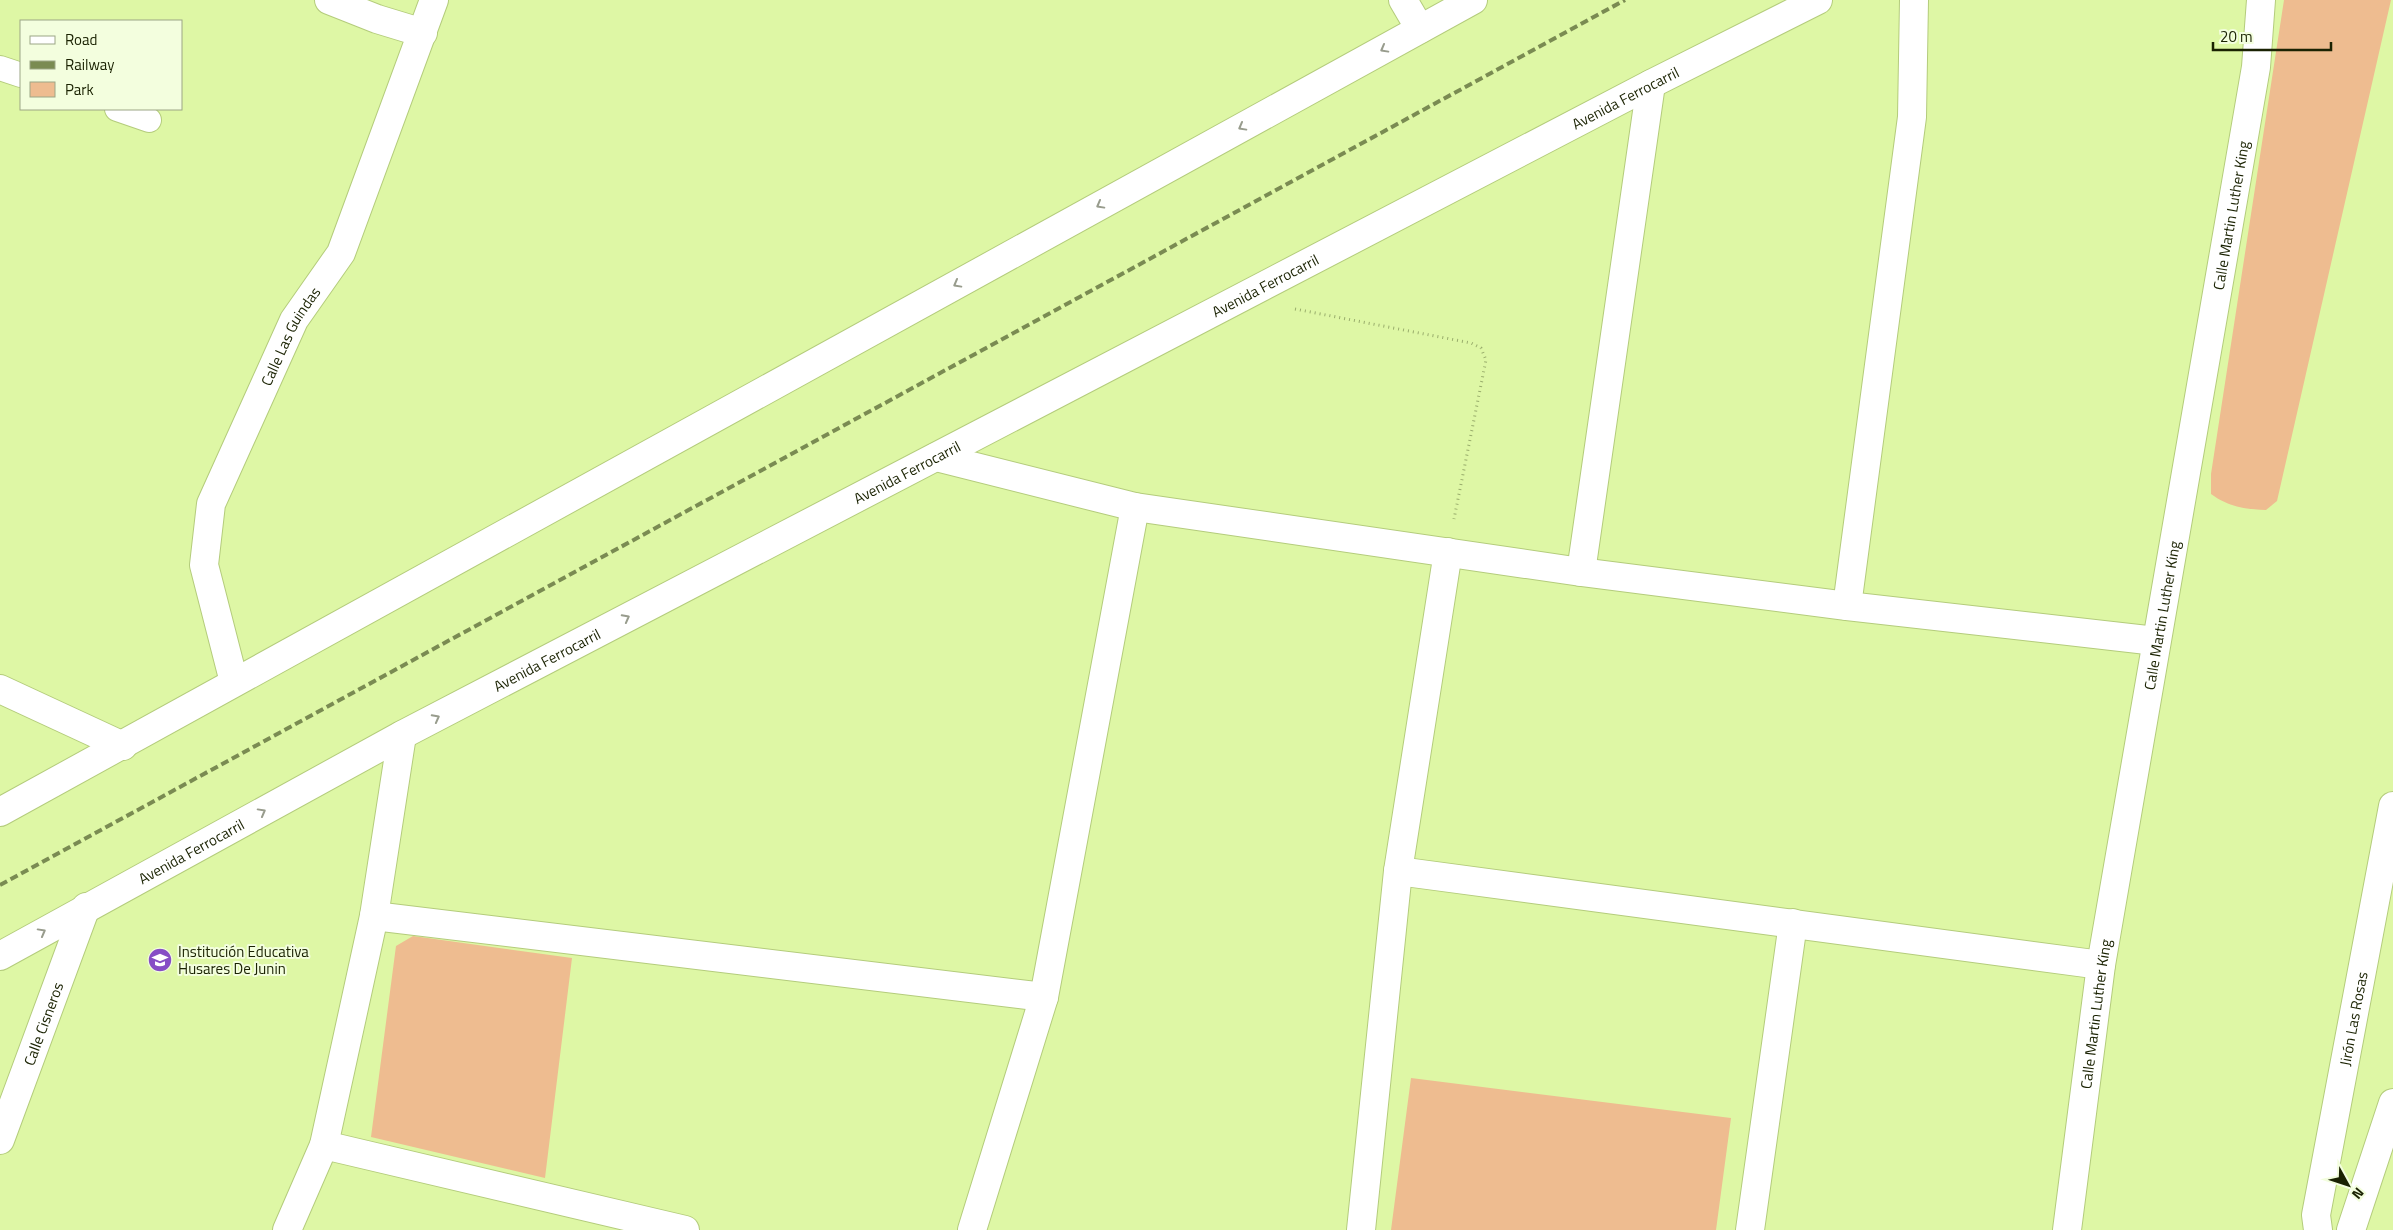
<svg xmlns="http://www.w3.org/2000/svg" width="2393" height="1230" viewBox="0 0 2393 1230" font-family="'Titillium Web',sans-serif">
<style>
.green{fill:#eebc90}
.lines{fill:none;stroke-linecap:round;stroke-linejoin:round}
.service-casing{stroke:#b4cc7c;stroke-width:26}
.minor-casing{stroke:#b4cc7c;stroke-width:30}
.secondary-casing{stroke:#b4cc7c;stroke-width:30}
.path{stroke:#99ad6c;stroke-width:3;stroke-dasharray:1 4;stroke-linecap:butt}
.service{stroke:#fff;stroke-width:24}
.minor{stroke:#fff;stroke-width:28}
.secondary{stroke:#fff;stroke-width:28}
.rail{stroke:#7a8b52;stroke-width:4;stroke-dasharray:8 4;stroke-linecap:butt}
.oneway{stroke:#989c8d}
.labels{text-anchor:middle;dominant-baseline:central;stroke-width:4;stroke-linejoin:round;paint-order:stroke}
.street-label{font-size:15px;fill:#1a2202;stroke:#f3fede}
.poi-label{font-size:15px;fill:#1a2202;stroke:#f3fede;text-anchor:start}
</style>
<rect width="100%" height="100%" fill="#def7a5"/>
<path class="green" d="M 2284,0 L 2391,0 L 2277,501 L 2266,510 C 2244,509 2229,507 2211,494 L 2211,474 Z
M 413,936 L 572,958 L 545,1178 L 371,1137 L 396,946 Z
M 1411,1078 L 1731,1118 L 1716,1230 L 1391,1230 Z"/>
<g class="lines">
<g class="service-casing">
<path id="service" d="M 0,68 L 21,75
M 117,109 L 149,120"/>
</g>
<g class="minor-casing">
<g id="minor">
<path d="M 329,0 L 377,19 L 423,33"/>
<path d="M 1403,0 L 1420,29"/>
<path d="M 936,457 L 1135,507 L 1581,572 L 1847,606 L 2156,641"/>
<path d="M 1581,572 L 1651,84"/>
<path d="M 1847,606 L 1912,117 L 1914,0"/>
<path id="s1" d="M 234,682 L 204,565 L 211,504 L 294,320 L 341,253 L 434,0"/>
<path d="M 0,689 L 123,746"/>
<path d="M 1398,871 L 2101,965"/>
<path d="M 374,916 L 1044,997"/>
<path id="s2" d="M 0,1140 L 86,907"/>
<path d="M 324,1145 L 685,1230"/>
<path d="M 287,1230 L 324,1145 L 374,916 L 402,735"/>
<path d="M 972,1230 L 1044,997 L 1135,507"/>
<path d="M 1361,1230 L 1398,871 L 1448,552"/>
<path d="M 1750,1230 L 1793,923"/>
<path id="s3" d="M 2067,1230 L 2101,965 L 2256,67 L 2261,0"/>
<path id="s4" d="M 2318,1230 L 2316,1215 L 2393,806"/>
</g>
</g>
<g class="secondary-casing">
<g id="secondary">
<path d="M 0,812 L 1473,0"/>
<path id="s5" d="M 0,956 L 402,735 L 1651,84 L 1818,0"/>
<path d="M 2351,1230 L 2393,1103"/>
</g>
</g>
<path class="path" d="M 1295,309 L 1471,343 L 1481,348 L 1486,360 L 1454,519"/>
<use href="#service" class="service"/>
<use href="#minor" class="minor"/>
<use href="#secondary" class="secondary"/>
<path class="rail" d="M 0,885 L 1625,0"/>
</g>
<defs><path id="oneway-chevron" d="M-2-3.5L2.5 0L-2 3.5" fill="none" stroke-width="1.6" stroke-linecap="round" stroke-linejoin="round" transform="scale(1.25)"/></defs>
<g class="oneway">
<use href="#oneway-chevron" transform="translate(1384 49) rotate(151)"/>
<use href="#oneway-chevron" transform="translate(1242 127) rotate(151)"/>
<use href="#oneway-chevron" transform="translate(1100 205) rotate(151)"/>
<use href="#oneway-chevron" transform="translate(957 284) rotate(151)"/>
<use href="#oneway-chevron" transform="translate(626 618) rotate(-28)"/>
<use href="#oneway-chevron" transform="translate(436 718) rotate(-28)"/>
<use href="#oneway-chevron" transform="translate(262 812) rotate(-29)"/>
<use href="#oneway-chevron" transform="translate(42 932) rotate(-29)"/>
</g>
<defs>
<g id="school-disc" transform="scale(1.25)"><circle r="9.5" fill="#864ec5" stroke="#f3fede"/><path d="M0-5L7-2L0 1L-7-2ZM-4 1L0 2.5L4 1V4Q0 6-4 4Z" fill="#fff"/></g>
</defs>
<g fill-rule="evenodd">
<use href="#school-disc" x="160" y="960"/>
</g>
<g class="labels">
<g class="street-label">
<text stroke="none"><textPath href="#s5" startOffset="1838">Avenida Ferrocarril</textPath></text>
<text stroke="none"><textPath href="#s3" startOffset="1028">Calle Martin Luther King</textPath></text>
<text stroke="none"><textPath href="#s5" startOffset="1432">Avenida Ferrocarril</textPath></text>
<text stroke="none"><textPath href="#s1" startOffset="368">Calle Las Guindas</textPath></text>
<text stroke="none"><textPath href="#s5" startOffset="1028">Avenida Ferrocarril</textPath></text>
<text stroke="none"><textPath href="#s3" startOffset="622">Calle Martin Luther King</textPath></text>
<text stroke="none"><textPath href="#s5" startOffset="622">Avenida Ferrocarril</textPath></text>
<text stroke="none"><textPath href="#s5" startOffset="218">Avenida Ferrocarril</textPath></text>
<text stroke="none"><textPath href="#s3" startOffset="218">Calle Martin Luther King</textPath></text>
<text stroke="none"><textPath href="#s4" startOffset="215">Jirón Las Rosas</textPath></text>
<text stroke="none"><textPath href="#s2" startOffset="124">Calle Cisneros</textPath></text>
</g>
<g class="poi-label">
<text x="178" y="951">Institución Educativa<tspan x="178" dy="17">Husares De Junin</tspan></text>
</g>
</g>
<rect x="20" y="20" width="162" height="90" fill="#f3fede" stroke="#9ca686"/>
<rect x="30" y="36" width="25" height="8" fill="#ffffff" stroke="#9ca686"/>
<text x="65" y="45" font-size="15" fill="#1a2202">Road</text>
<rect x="30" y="61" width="25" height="8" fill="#7a8b52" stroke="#9ca686"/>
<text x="65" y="70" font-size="15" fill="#1a2202">Railway</text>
<rect x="30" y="82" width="25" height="15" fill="#eebc90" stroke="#9ca686"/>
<text x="65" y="95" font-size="15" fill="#1a2202">Park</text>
<g transform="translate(2348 1185) rotate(130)" stroke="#f3fede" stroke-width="4" paint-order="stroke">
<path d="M0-4L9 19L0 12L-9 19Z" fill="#1a2202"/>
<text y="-8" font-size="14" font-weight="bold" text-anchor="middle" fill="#1a2202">N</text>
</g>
<path d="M2213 42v8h118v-8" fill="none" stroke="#1a2202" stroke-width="2.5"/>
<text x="2220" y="42" font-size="15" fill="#1a2202" stroke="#f3fede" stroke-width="4" paint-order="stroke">20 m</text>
</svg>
